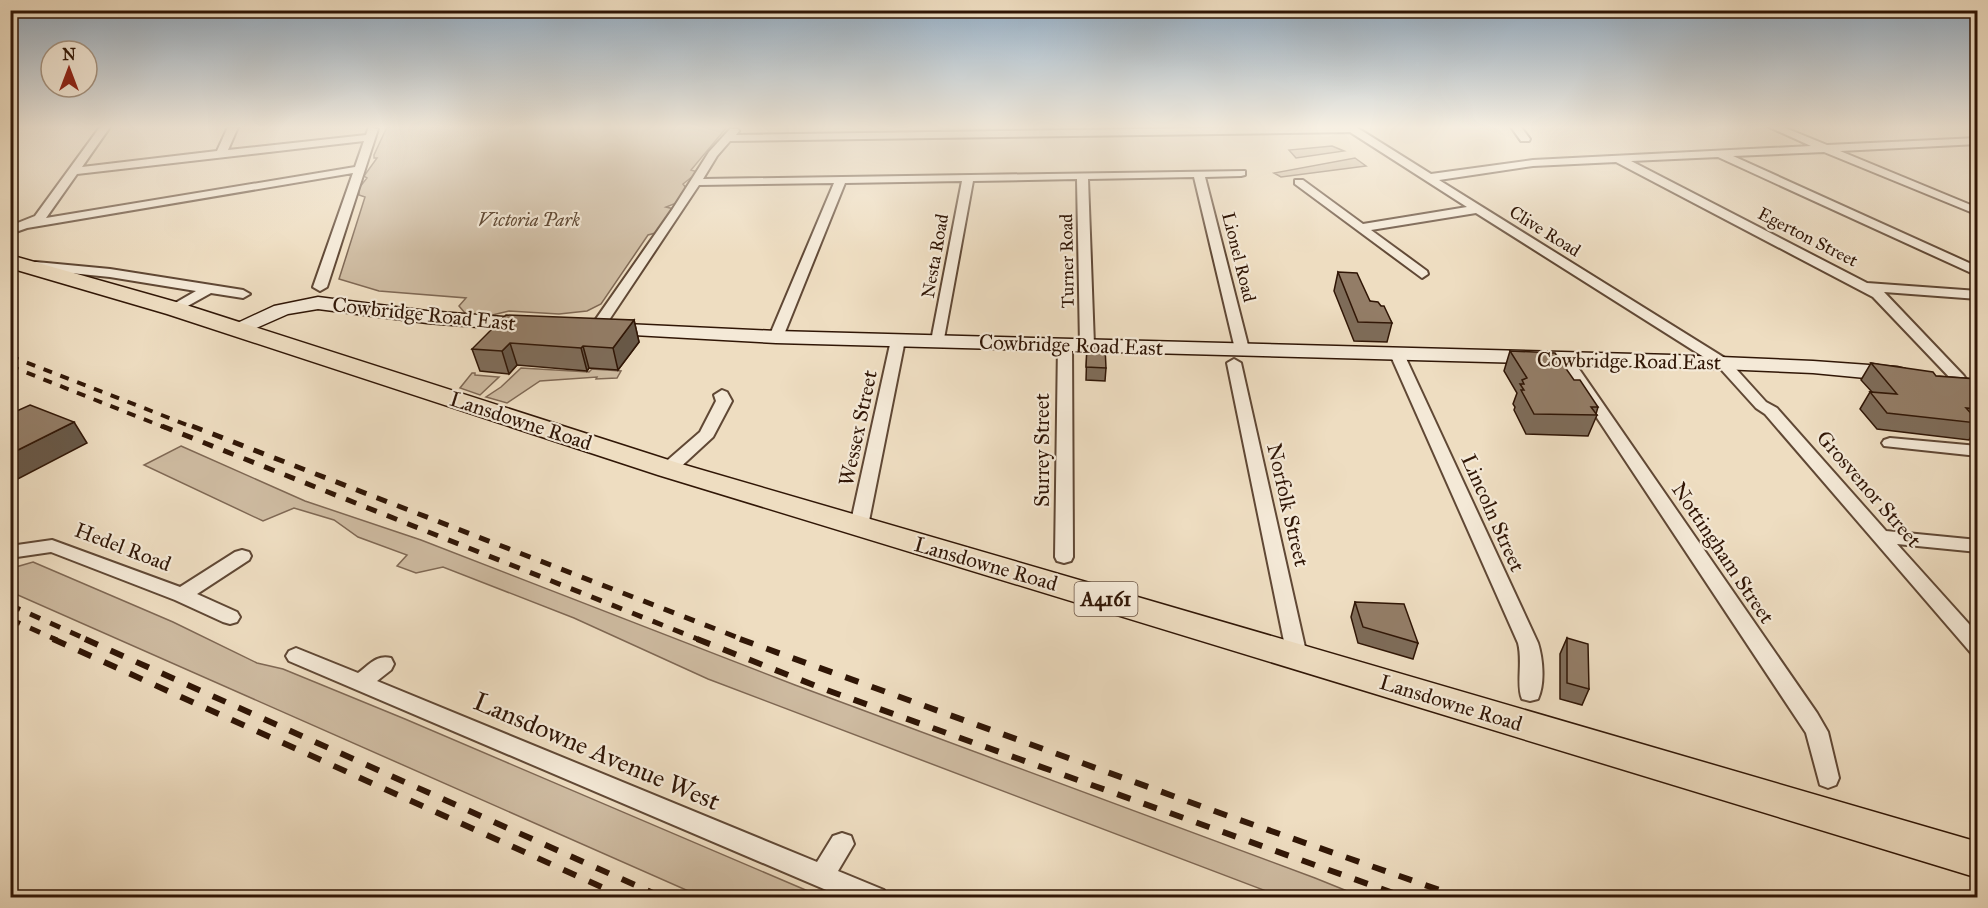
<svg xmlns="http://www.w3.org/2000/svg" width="1988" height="908" viewBox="0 0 1988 908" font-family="'IM FELL Great Primer',serif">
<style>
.green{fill:#cebba1;stroke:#7f6854;stroke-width:1.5}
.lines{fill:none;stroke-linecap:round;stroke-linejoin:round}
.street-casing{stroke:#604835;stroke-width:4}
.secondary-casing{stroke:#301606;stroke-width:3}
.primary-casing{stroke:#301606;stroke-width:3}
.street{fill:#f4e9d7;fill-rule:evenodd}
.secondary{fill:#f4e9d7;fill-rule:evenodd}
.primary{fill:#eeddc1;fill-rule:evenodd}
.rail-far2{stroke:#301606;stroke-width:4;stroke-dasharray:9 9;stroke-linecap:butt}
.rail-far1{stroke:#301606;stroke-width:5;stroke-dasharray:11 11;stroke-linecap:butt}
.rail{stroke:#301606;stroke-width:6;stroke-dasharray:14 14;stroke-linecap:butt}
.wall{fill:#7e6c59;stroke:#301606;stroke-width:1.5}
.shaded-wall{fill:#675848;stroke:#301606;stroke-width:1.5}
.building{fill:#937d67;stroke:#301606;stroke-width:1.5}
.labels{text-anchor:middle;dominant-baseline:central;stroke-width:4.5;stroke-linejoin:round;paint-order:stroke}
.far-park-label{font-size:18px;font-style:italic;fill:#5f4834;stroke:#f4e9d7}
.far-street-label{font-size:18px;fill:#301606;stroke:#f4e9d7}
.shield{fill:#f4e9d7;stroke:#6b5545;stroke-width:1.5}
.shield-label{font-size:20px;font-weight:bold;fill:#301606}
.street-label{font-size:21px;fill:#301606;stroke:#f4e9d7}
.near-street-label{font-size:26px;fill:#301606;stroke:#f4e9d7}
</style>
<rect width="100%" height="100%" fill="#eeddc1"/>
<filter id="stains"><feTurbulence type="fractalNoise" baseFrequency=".00333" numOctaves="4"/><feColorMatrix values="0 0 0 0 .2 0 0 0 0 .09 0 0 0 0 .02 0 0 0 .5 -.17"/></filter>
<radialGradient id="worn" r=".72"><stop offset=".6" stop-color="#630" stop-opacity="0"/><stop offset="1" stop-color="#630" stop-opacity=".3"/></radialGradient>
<path class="green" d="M 387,127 L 727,127 L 691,170 L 698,172 L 683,184 L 687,189 L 681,194 L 679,202 L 666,207 L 678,210 L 663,231 L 648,235 L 601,304 L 587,311 L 559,314 L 509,311 L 488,316 L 475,315 L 465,313 L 459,306 L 466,298 L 379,291 L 339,279 L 365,197 L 359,195 L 359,188 L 367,178 L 364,176 L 377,158 L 374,158 L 374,155 Z
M 1332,146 L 1344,151 L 1296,158 L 1289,150 Z
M 1355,158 L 1366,166 L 1281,177 L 1274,173 Z
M 521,368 L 589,372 L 592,369 L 621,371 L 617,378 L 596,379 L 597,377 L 540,381 L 507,403 L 486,397 L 501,387 Z
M 472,373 L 475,373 L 475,375 L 499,377 L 480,395 L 460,388 Z
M 181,446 L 305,501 L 421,540 L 795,685 L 1315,878 L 1362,897 L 1282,897 L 708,679 L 574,618 L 443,567 L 416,573 L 397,566 L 407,555 L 358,537 L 334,520 L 294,508 L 263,521 L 144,465 Z
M 33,562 L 173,622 L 257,663 L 283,669 L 405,719 L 822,897 L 702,897 L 11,592 L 11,577 L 16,567 Z"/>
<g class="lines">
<g class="street-casing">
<path id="street" d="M 100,127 L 110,127 L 82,167 L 217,151 L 228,127 L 238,127 L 228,150 L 366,135 L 369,127 L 378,129 L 327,287 L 320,291 L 313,287 L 353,173 L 27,228 L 10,234 L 10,226 L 35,216 ZM 364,141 L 355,167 L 46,218 L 77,174 Z
M 1274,127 L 1356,127 L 1431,174 L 1533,160 L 1811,146 L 1769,127 L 1783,127 L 1827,145 L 1978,138 L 1978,144 L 1840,151 L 1978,208 L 1978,215 L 1824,152 L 1733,156 L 1978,267 L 1978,276 L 1718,157 L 1631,161 L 1867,283 L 1978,291 L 1978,299 L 1884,292 L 1964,376 L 1966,379 L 1959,383 L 1954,382 L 1873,297 L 1616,162 L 1533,166 L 1439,180 L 1728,360 L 1766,402 L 1777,408 L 1886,531 L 1978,540 L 1978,552 L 1897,544 L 1978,634 L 1978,655 L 1971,653 L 1765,414 L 1756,408 L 1718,366 L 1476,213 L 1371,230 L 1427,271 L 1428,274 L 1422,278 L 1295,184 L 1295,180 L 1303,180 L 1363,224 L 1467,207 L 1350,132 L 730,141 L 717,156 L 703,179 L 1245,171 L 1245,175 L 1241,176 L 1205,177 L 1249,349 L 1247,352 L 1242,353 L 1235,349 L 1194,177 L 1088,179 L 1094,345 L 1092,348 L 1082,348 L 1080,345 L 1077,179 L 973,181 L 943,344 L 938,345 L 931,341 L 962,181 L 845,183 L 783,337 L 776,341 L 769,337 L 834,183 L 699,185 L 601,332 L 596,333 L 589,329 L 672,210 L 709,152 L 730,129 L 738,129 L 739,131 L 736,135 Z
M 1511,127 L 1521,127 L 1530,139 L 1529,141 L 1521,141 Z
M 36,262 L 110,269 L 243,290 L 250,294 L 243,298 L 211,293 L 175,313 L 168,309 L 170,306 L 196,291 L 110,277 L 31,269 L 30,266 L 31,263 Z
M 898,336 L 905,340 L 868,526 L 865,530 L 853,530 L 850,526 L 891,340 Z
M 1065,340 L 1072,344 L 1073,557 L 1071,561 L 1064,563 L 1057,561 L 1055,557 L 1058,344 Z
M 1397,350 L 1404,354 L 1538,643 C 1543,659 1545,684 1538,699 L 1530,701 L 1522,699 C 1516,686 1523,661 1518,643 L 1390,354 Z
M 1565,355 L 1570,356 L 1817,713 L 1828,732 L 1839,778 L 1836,785 L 1828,788 L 1820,785 L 1806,733 L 1558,359 Z
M 1234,359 L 1241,363 L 1307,656 L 1304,661 L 1297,664 L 1290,661 L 1287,656 L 1227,363 Z
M 722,390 L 727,392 L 732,401 L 713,437 L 674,473 L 662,473 L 660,469 L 662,465 L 700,432 L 716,401 L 714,395 Z
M 1890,438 L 1978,446 L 1978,456 L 1884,446 L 1882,443 L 1884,440 Z
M 52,540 L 180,587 L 235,552 L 242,550 L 249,552 L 251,556 L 249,560 L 197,594 L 237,612 L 240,617 L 237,622 L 230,624 L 223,622 L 175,600 L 51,552 L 10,558 L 10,546 Z
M 296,648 L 358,673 C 369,665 377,654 391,658 L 394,664 L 391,670 L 377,681 L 817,862 L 833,836 L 842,833 L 851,836 L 854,844 L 838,871 L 884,890 L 887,898 L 845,898 L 289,661 L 286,656 L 289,651 Z"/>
</g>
<g class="secondary-casing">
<path id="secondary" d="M 318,297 L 427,311 L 530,319 L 537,321 L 540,325 L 537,329 L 530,331 L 427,323 L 318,309 L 288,314 L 238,336 L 231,334 L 228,330 L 231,326 L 274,306 Z
M 604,323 L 776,331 L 1673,355 L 1813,361 L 1897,367 L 1905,369 L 1908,374 L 1905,379 L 1897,381 L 1813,373 L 1673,367 L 776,343 L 597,333 L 594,329 L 597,325 Z"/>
</g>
<g class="primary-casing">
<path id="primary" d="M 10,255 L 183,304 L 678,463 L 1978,842 L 1978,878 L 658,475 L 167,314 L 10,268 Z"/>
</g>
<use href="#street" class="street"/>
<use href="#secondary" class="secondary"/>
<use href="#primary" class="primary"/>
<path class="rail-far2" d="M 10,356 L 195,428
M 10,366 L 166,428"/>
<path class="rail-far1" d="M 162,426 L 700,640
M 192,426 L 744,640
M 10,605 L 88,640
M 10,619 L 57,640"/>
<path class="rail" d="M 53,639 L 626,898
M 85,639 L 664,898
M 697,639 L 821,688 L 1407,898
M 740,639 L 1220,813 L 1462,898"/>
</g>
<path class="wall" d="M 1338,272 L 1370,301 L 1381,306 L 1392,323 L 1387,342 L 1354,341 L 1334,291 Z
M 634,320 L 639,342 L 618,370 L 589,368 L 587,371 L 517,365 L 509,374 L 480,371 L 472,349 Z
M 1087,346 L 1106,368 L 1105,381 L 1086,380 Z
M 1510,351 L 1598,407 L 1596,414 L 1597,415 L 1588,436 L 1526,434 L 1514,410 L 1515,407 L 1513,404 L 1517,393 L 1504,371 Z
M 1871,363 L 1936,376 L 1977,379 L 1977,427 L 1969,440 L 1877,429 L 1860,409 L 1870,392 L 1872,392 L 1861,380 Z
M 1355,602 L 1418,643 L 1413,659 L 1358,643 L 1351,617 Z
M 1567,638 L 1589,689 L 1582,705 L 1560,699 L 1560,654 Z"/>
<path class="shaded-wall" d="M 634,320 L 639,342 L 618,370 L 613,348 Z
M 510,343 L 517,365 L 509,374 L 502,351 Z
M 583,346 L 589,368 L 587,371 L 581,348 Z
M 74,422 L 87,443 L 10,483 L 10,454 Z"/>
<path class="building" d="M 1338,272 L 1357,273 L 1370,301 L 1378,302 L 1381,306 L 1384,306 L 1392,323 L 1358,322 Z
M 506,315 L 634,320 L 613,348 L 583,346 L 581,348 L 510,343 L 502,351 L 472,349 Z
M 1087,346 L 1105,346 L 1106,368 L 1086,367 Z
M 1510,351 L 1555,353 L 1574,380 L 1580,380 L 1598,407 L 1591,407 L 1597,415 L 1534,414 L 1521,390 L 1524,390 L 1520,384 L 1524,384 L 1522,380 L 1527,378 Z
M 1871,363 L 1933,372 L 1936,376 L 1977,379 L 1977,409 L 1966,408 L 1977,420 L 1977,423 L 1887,413 L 1870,392 L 1897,394 Z
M 30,405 L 74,422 L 10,454 L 10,414 Z
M 1355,602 L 1404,604 L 1418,643 L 1363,627 Z
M 1567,638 L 1588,644 L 1589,689 L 1567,683 Z"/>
<linearGradient id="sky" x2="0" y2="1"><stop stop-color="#90a9bf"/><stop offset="0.5" stop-color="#f7f0e3"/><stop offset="1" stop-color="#f7f0e3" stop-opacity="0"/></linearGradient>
<rect width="1988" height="254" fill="url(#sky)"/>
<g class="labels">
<g class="far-park-label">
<text x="529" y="220">Victoria Park</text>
</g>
<g class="far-street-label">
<text transform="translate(1545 231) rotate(32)">Clive Road</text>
<text transform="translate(1808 237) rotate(27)">Egerton Street</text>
<text transform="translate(935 256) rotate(-80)">Nesta Road</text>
<text transform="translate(1239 257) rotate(76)">Lionel Road</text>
<text transform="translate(1067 261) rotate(-91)">Turner Road</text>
</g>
<rect class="shield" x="1074.5" y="582" width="63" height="34" rx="4.5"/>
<g class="shield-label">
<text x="1106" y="599">A4161</text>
</g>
<g class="street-label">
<text transform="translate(424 314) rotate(6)">Cowbridge Road East</text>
<text transform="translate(1071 345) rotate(2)">Cowbridge Road East</text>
<text transform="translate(1629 361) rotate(1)">Cowbridge Road East</text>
<text transform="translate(521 421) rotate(18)">Lansdowne Road</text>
<text transform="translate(858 428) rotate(-78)">Wessex Street</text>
<text transform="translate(1042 450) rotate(-90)">Surrey Street</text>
<text transform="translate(1869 489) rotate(49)">Grosvenor Street</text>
<text transform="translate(1288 505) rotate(77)">Norfolk Street</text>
<text transform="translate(1493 513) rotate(66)">Lincoln Street</text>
<text transform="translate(123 547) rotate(21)">Hedel Road</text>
<text transform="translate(1723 553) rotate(56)">Nottingham Street</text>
<text transform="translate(986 564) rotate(16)">Lansdowne Road</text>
<text transform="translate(1451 703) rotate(17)">Lansdowne Road</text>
</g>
<g class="near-street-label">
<text transform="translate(597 751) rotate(23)">Lansdowne Avenue West</text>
</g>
</g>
<rect width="1988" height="908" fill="none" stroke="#eeddc1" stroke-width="36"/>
<rect x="12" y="12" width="1964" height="884" fill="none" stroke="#301606" stroke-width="3"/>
<rect x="18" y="18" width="1952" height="872" fill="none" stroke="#301606" stroke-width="1.5"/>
<g transform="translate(69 69)"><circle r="28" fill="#f4e9d7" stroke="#a69583" stroke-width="1.5"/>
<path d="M0-4.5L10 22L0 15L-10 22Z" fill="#8f2418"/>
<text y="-9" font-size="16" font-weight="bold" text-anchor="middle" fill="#301606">N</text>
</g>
<rect width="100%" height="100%" filter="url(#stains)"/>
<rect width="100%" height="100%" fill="url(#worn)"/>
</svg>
